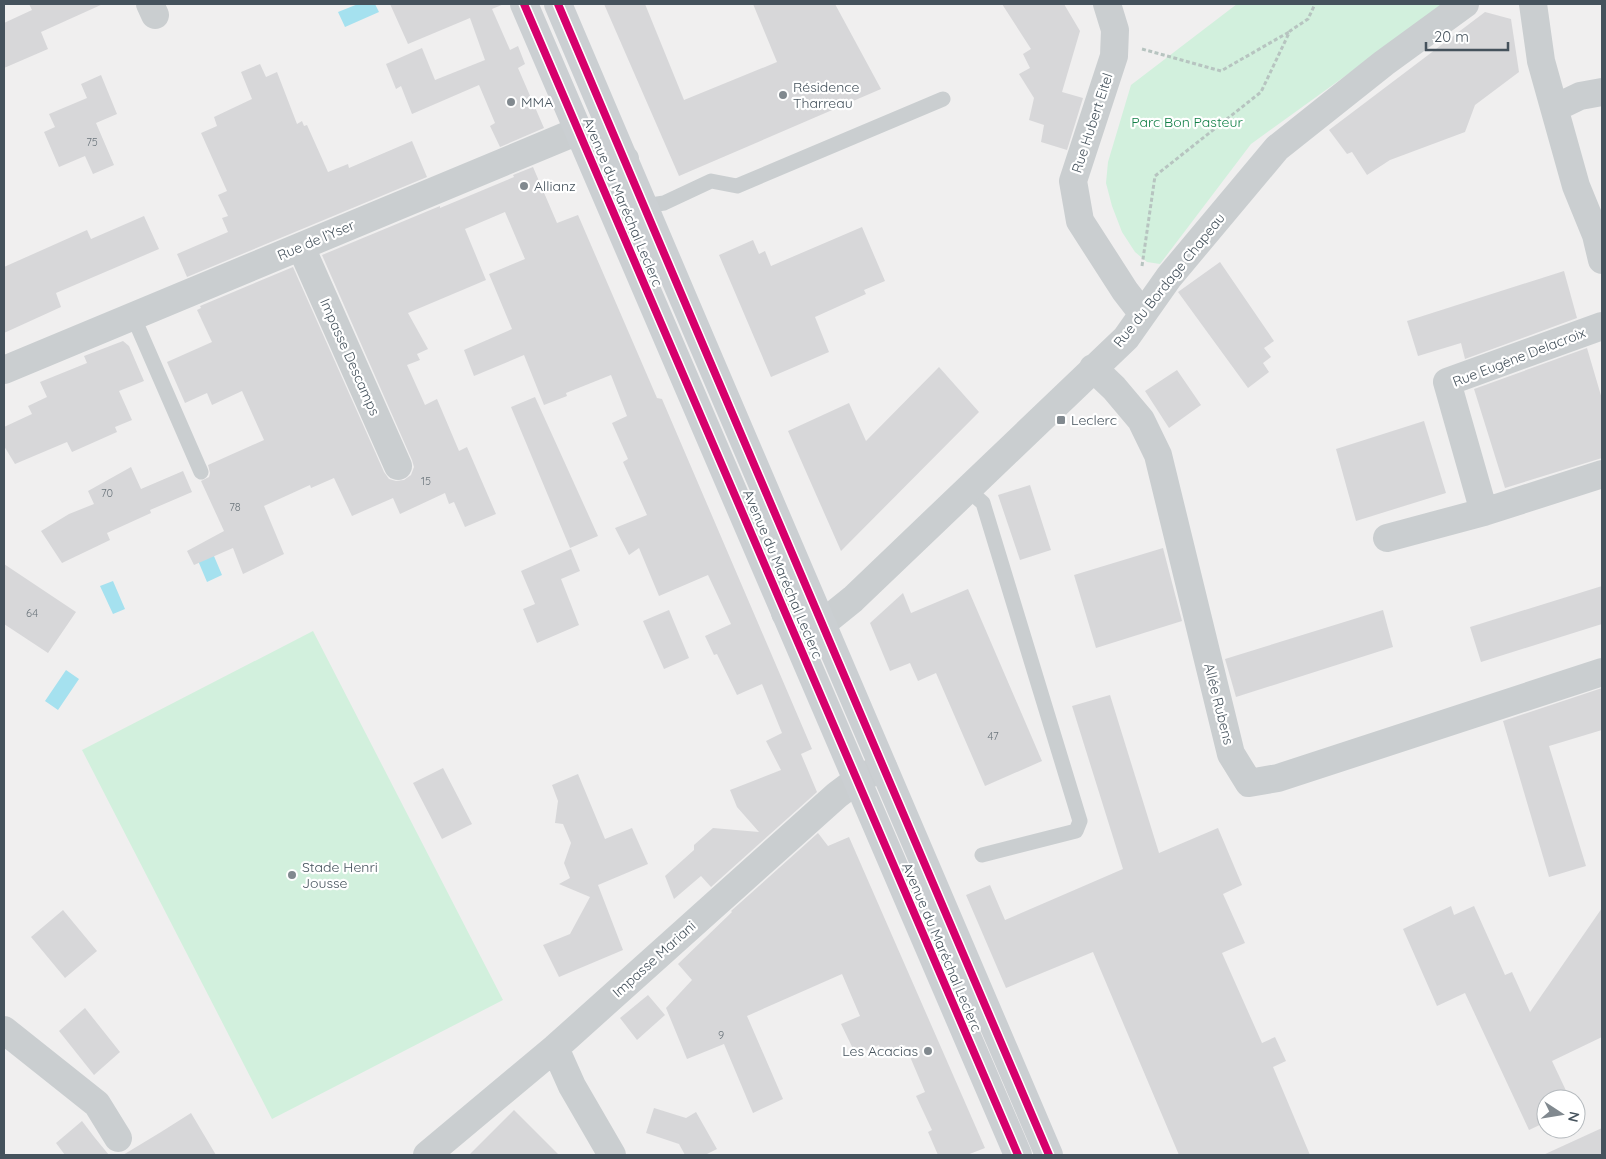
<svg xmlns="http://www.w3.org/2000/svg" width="1606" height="1159" viewBox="0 0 1606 1159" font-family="Quicksand,sans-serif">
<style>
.green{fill:#d2f0dd}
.water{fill:#a5e1ef}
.building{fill:#d7d7d9}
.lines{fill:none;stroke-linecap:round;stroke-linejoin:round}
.path{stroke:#b7c4c0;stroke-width:3;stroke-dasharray:4 2.5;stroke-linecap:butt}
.service{stroke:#caced0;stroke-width:15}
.minor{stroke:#caced0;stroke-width:28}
.secondary{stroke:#cbcfd2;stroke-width:28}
.cycleway-casing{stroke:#fff;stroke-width:11}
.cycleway{stroke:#d6006c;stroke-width:8}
.poi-dot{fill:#81898f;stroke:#fff;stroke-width:2}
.labels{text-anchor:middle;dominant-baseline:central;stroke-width:4.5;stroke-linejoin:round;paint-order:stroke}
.number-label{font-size:11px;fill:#6b757c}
.poi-label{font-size:14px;fill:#45525c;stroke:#fff;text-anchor:start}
.park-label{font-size:14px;fill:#138048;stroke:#fff}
.street-label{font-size:14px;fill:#45525c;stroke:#fff}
</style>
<rect width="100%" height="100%" fill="#f0efef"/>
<path class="green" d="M 1237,4 L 1445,4 L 1251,144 L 1160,264 L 1147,262 L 1135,252 L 1122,232 L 1112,206 L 1106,183 L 1108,162 L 1131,85 Z
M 313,631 L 503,1000 L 272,1119 L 82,750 Z"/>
<path class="water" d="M 358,4 L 375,4 L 379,12 L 345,27 L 338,12 Z
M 211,549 L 222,575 L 207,582 L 196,556 Z
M 113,581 L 125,609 L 113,614 L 100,586 Z
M 66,670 L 79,679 L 58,710 L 45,701 Z"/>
<path class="building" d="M 29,4 L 103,4 L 41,32 L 48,49 L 4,68 L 4,23 L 32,10 Z
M 390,4 L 504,4 L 492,9 L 510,50 L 518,46 L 525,64 L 518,68 L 544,128 L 500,147 L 490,126 L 495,123 L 479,85 L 412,114 L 401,86 L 396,89 L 386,64 L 422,48 L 435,80 L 485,60 L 470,18 L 408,44 Z
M 604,4 L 645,4 L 684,100 L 777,62 L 753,4 L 835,4 L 881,89 L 679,176 Z
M 1002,4 L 1064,4 L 1080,31 L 1062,92 L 1083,98 L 1067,150 L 1041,142 L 1044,125 L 1029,120 L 1034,98 L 1019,74 L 1030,68 L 1023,54 L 1031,49 Z
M 1485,12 L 1511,19 L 1519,72 L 1475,105 L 1465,132 L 1390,160 L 1367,175 L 1352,152 L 1347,154 L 1329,130 Z
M 260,64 L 266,77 L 277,72 L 297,124 L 302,121 L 304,126 L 307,125 L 328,172 L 348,164 L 349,168 L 412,141 L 427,177 L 187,277 L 177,254 L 228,232 L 222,218 L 228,216 L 218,195 L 227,191 L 201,133 L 217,126 L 214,117 L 252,99 L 241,72 Z
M 101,75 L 117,114 L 96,123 L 114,165 L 93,174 L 85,156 L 59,167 L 44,132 L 55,127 L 49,114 L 87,98 L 81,84 Z
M 533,167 L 557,223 L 578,215 L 657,398 L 662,399 L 812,749 L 801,754 L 817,792 L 711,887 L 701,876 L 674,899 L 665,876 L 694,850 L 694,845 L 713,828 L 759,832 L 737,807 L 730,790 L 781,770 L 766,741 L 782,733 L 762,684 L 737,695 L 717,654 L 714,655 L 705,636 L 731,624 L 708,575 L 659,596 L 639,548 L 629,555 L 615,528 L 647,515 L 623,462 L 628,459 L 612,423 L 627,416 L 611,375 L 566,393 L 567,396 L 544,405 L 524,355 L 474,376 L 464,350 L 512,329 L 489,274 L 525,259 L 505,212 L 465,229 L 486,280 L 408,313 L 428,349 L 417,354 L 420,360 L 407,365 L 425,405 L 437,399 L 459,451 L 467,447 L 496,514 L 465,527 L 454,502 L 449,504 L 445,493 L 400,514 L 393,498 L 352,516 L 334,478 L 311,488 L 310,485 L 264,506 L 284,554 L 243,574 L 233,548 L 194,565 L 187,551 L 224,531 L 201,481 L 209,477 L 210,473 L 208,465 L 264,440 L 242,391 L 212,405 L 207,393 L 185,403 L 167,362 L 212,342 L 197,310 L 201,308 L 200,306 L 293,267 L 384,472 L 389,479 L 396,481 L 404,480 L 411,475 L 414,467 L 412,460 L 322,255 L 440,206 L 440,208 L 514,177 L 513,175 Z
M 144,216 L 159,249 L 56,293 L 61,307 L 4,333 L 4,267 L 87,230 L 91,239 Z
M 862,227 L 885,281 L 864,290 L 866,294 L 815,317 L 829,352 L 771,377 L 719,255 L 753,240 L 759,254 L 765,251 L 771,266 Z
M 1220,262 L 1274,341 L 1264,348 L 1271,357 L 1263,363 L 1269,372 L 1248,388 L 1178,292 Z
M 1564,271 L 1577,318 L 1465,359 L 1461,343 L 1418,356 L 1407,321 Z
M 123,341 L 129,346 L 144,381 L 119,391 L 132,420 L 115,427 L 117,432 L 72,452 L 67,442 L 15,464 L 4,446 L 4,427 L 32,414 L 28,406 L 47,397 L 40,382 L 87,363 L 84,356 Z
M 1587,348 L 1602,399 L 1602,458 L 1505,488 L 1474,389 Z
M 939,367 L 979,412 L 841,551 L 788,431 L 849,403 L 866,441 Z
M 1177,370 L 1201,405 L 1169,428 L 1145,391 Z
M 535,397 L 598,536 L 570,548 L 511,407 Z
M 1424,421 L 1446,493 L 1356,521 L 1336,449 Z
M 131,467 L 141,489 L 183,471 L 192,492 L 150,510 L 151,513 L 107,533 L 110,540 L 62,563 L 41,531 L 69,514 L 94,504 L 88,491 Z
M 1030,485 L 1051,550 L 1020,560 L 998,495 Z
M 1163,548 L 1182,621 L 1096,648 L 1074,575 Z
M 571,549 L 580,571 L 561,579 L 579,625 L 537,643 L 523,609 L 535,604 L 521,571 Z
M 4,564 L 76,612 L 48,653 L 4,624 Z
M 1602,586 L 1602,624 L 1481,662 L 1470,627 Z
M 968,589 L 1042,761 L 985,786 L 936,673 L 918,681 L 910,663 L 890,671 L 870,623 L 903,593 L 911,613 Z
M 669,610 L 689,658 L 664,669 L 643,621 Z
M 1383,610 L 1393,647 L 1236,697 L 1225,659 Z
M 1602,688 L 1602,730 L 1549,746 L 1586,866 L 1549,877 L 1503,721 Z
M 1110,695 L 1159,853 L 1218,828 L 1242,885 L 1223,894 L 1245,943 L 1222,953 L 1262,1043 L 1275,1037 L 1286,1061 L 1273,1067 L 1310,1155 L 1179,1155 L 1093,952 L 1006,988 L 966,895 L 990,885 L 1005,920 L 1123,869 L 1072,706 Z
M 443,768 L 472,824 L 442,839 L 413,783 Z
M 578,774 L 605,839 L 632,828 L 648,864 L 598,885 L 623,950 L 559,977 L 543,945 L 570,934 L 590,897 L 559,884 L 570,878 L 564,863 L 571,843 L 563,824 L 555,823 L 558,801 L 552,785 Z
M 818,833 L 828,846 L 849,837 L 985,1148 L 967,1155 L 938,1155 L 928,1132 L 932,1130 L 916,1096 L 925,1092 L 905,1045 L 883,1055 L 879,1045 L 856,1055 L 841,1024 L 860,1016 L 842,974 L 747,1016 L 783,1099 L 753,1113 L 724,1044 L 687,1059 L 666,1008 L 692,980 L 678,964 L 732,912 L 731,911 Z
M 1451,906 L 1454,915 L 1474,906 L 1505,975 L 1512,972 L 1530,1012 L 1602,908 L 1602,1037 L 1552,1061 L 1570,1099 L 1546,1099 L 1546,1122 L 1529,1130 L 1465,993 L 1437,1006 L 1403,929 Z
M 63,910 L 97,951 L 65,978 L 31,937 Z
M 648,995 L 665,1015 L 637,1040 L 620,1018 Z
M 85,1008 L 120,1052 L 94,1075 L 59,1031 Z
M 654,1108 L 686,1118 L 696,1112 L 717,1149 L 705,1155 L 685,1155 L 679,1144 L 646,1133 Z
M 514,1110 L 559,1155 L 469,1155 Z
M 191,1113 L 216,1155 L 123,1155 L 161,1132 Z
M 82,1121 L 95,1138 L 109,1155 L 65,1155 L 56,1143 Z
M 1602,1128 L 1602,1155 L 1543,1155 Z"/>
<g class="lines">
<path class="path" d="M 1142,49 L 1221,71 L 1289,32
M 1142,266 L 1155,176 L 1261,92 L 1290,31 L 1308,19 L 1315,4"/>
<path class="service" d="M 602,183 L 645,206 L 664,203 L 711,181 L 737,186 L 943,99
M 133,316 L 201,472
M 967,489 L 983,503 L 1080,821 L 1076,831 L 982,855"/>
<path class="minor" d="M 150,4 L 155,15
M 1107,4 L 1115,30 L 1114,56 L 1073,181 L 1080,221 L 1125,291 L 1142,313
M 1533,4 L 1541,61 L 1576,186 L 1596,235 L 1602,260
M 1555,108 L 1580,96 L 1602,92
M 301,247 L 398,466
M 1093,368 L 1114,388 L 1141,420 L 1158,455 L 1231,754 L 1249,783 L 1278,778 L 1602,672
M 4,370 L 578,131 L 625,159
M 1484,512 L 1447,382 L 1602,326
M 1387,538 L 1484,512 L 1602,474
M 785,613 L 822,624 L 853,599 L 1126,338 L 1169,277 L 1277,148 L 1384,63 L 1465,4
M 4,1030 L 97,1104 L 118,1138
M 555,1048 L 572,1086 L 612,1155
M 427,1155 L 555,1048 L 837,795 L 857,780 L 883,767"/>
<path class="secondary" d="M 524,4 L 1018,1155
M 558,4 C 721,388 885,772 1049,1155"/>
<g class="cycleway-casing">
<path id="cycleway" d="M 524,4 L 1018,1155
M 558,4 C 721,388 885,772 1049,1155"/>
</g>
<use href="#cycleway" class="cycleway"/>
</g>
<g class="poi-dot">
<circle cx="783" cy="95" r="5"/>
<circle cx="511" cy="102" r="5"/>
<circle cx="524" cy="186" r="5"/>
<rect x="1056" y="415" width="10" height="10" rx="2.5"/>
<circle cx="292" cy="875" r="5"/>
<circle cx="928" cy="1051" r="5"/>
</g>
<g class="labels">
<g class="number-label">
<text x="92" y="142">75</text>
<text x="426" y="481">15</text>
<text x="107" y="493">70</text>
<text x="235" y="507">78</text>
<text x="32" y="613">64</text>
<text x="993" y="736">47</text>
<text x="721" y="1035">9</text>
</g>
<g class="poi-label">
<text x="793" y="87">Résidence<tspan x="793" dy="16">Tharreau</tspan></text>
<text x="521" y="102">MMA</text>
<text x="534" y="186">Allianz</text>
<text x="1071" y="420">Leclerc</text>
<text x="302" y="867">Stade Henri<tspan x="302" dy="16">Jousse</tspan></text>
<text x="918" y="1051" text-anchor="end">Les Acacias</text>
</g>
<g class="park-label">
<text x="1187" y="122">Parc Bon Pasteur</text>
</g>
<g class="street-label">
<text transform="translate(1092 123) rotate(-72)">Rue Hubert Eitel</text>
<text transform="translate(623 202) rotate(67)">Avenue du Maréchal Leclerc</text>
<text transform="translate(316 240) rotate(-23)">Rue de l’Yser</text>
<text transform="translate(1169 280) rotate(-51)">Rue du Bordage Chapeau</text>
<text transform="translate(350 357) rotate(66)">Impasse Descamps</text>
<text transform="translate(1519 357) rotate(-21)">Rue Eugène Delacroix</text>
<text transform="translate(783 574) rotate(67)">Avenue du Maréchal Leclerc</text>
<text transform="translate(1219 704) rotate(76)">Allée Rubens</text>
<text transform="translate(942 947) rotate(67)">Avenue du Maréchal Leclerc</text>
<text transform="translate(654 959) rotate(-42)">Impasse Mariani</text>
</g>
</g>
<rect width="1606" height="1159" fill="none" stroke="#45525c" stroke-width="10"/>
<g transform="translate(1561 1114) rotate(102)"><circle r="24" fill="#ffffff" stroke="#b5babe"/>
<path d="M0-4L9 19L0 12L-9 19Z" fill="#81898f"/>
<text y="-8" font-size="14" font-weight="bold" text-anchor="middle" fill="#45525c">N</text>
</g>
<path d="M1426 42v8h82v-8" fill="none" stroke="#45525c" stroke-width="2.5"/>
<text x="1434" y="42" font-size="15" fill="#45525c" stroke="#ffffff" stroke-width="4" paint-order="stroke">20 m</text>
</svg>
